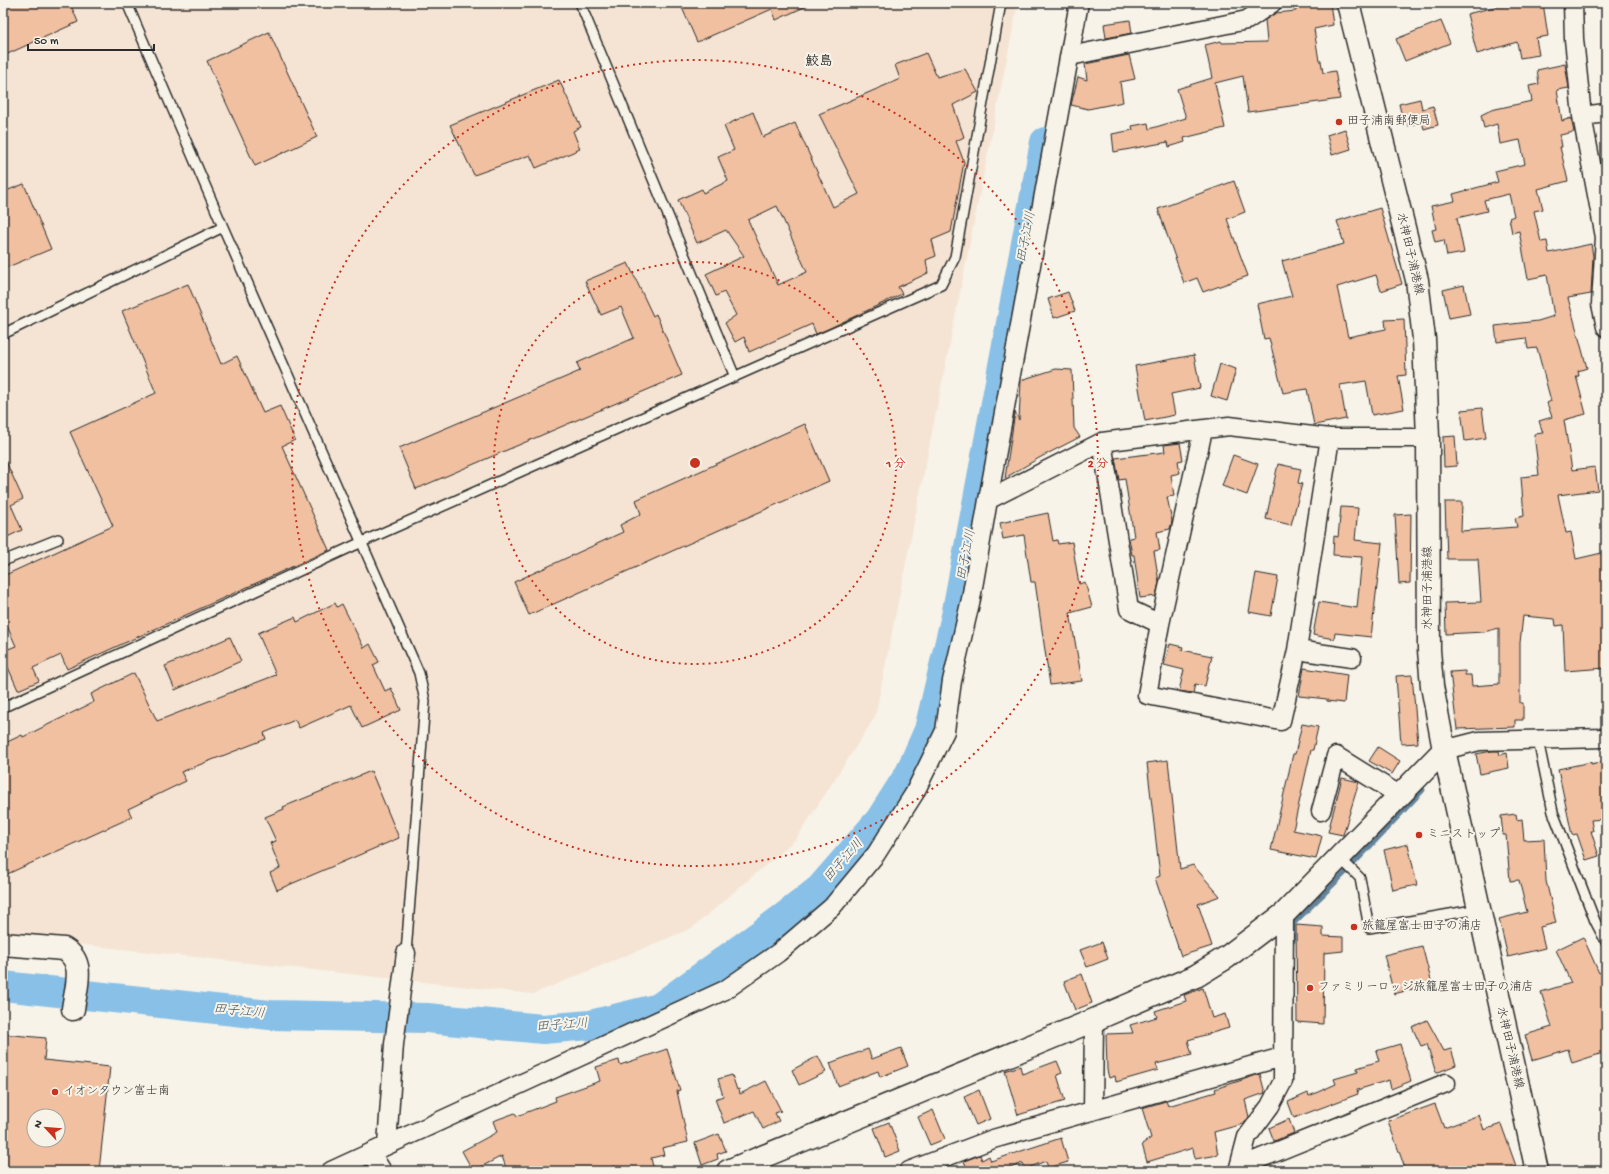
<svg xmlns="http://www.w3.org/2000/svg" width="1609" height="1174" viewBox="0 0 1609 1174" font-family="'Gochi Hand','Klee One',sans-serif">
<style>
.built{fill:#f5e4d3}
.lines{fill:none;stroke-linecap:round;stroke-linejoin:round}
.stream{stroke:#63849c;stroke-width:5}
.river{stroke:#89c0e7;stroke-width:30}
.building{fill:#f0c0a1;stroke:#2b2b2b;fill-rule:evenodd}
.lane-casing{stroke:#2b2b2b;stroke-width:12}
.street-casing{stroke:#2b2b2b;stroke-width:21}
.secondary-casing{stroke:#2b2b2b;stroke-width:25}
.lane{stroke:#f7f3e8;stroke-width:9}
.street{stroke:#f7f3e8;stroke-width:18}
.secondary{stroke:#f7f3e8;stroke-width:22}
.ring{fill:none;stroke:#c8321e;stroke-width:2;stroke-dasharray:2 4}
.poi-dot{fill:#c8321e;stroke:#f7f3e8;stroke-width:1.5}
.labels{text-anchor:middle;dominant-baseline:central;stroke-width:4;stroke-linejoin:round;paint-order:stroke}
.poi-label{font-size:12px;fill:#2b2b2b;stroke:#f7f3e8;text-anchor:start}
.street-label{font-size:12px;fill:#2b2b2b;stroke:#f7f3e8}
.water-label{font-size:13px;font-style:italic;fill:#475863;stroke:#f7f3e8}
.quarter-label{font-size:14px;font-weight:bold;fill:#2b2b2b;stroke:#f7f3e8}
.centre{fill:#c8321e;stroke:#f7f3e8;stroke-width:2}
.ring-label{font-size:12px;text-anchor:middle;font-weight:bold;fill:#c8321e;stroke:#f7f3e8;stroke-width:4;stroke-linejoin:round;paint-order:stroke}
</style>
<rect width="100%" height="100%" fill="#f7f3e8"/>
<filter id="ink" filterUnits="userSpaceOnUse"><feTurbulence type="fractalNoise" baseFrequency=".025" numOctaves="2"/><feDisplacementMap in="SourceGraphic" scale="8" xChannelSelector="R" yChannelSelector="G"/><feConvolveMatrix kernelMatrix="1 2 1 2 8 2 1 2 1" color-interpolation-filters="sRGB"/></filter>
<g filter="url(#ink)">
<path class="built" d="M 3,3 L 1018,3 L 875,717 L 796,839 L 692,928 L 533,994 L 3,936 Z"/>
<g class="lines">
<path class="stream" d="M 1293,941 L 1293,924 L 1344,874 L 1423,790"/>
<path class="river" d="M 3,986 L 270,1015 L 427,1018 L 543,1029 L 590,1025 L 659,1008 L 782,919 L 820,889 L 880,820 L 910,773 L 929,730 L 956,616 L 1045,142"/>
</g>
<path class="building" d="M 3,3 L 70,3 L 78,22 L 3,56 Z
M 680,3 L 813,3 L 776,20 L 772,9 L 697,42 Z
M 1295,3 L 1330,3 L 1333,25 L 1314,29 L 1319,61 L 1321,61 L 1323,73 L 1335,71 L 1340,99 L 1248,112 L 1243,76 L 1215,83 L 1225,128 L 1184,138 L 1185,142 L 1169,147 L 1168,142 L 1114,152 L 1112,134 L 1133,130 L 1132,126 L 1148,123 L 1149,129 L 1186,118 L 1177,89 L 1212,78 L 1205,45 L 1221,41 L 1222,43 L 1267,42 L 1265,20 L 1276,13 L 1296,11 Z
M 1510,3 L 1543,3 L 1548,36 L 1536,38 L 1539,55 L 1520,58 L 1517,42 L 1477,54 L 1467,14 Z
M 1130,20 L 1132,33 L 1106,38 L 1104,24 Z
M 1441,21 L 1450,43 L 1405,61 L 1396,39 Z
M 269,32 L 317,137 L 255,166 L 207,61 Z
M 926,53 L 937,77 L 965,69 L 978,92 L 953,105 L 964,137 L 956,141 L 964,162 L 951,232 L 932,240 L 936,256 L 926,260 L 928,273 L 898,287 L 902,294 L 828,329 L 816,334 L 812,324 L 749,352 L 744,337 L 735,342 L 725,323 L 736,315 L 724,292 L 716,296 L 706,274 L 744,256 L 726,230 L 697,243 L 678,200 L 702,189 L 703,193 L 728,181 L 718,157 L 734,150 L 724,126 L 753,112 L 763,137 L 795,123 L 833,207 L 859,194 L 819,114 L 900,79 L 895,65 ZM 777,206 L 807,272 L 778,285 L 748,220 Z
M 1129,55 L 1135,79 L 1120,82 L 1123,102 L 1088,109 L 1071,105 L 1078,77 L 1087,80 L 1085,64 Z
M 1565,64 L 1569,88 L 1557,90 L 1562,121 L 1571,118 L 1574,132 L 1560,135 L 1562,147 L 1560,147 L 1568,181 L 1538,189 L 1543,209 L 1534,211 L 1541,242 L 1547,241 L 1549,253 L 1591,244 L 1593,256 L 1591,294 L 1568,298 L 1587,368 L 1578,371 L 1579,376 L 1576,376 L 1586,414 L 1564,420 L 1572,470 L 1595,467 L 1598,490 L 1558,495 L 1566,533 L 1571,532 L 1576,559 L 1606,552 L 1606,587 L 1604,587 L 1606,601 L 1606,668 L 1565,671 L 1563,625 L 1556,626 L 1555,619 L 1523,616 L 1520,643 L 1520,703 L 1523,703 L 1523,720 L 1515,720 L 1515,727 L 1457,729 L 1450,672 L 1465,671 L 1465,675 L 1471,675 L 1472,686 L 1499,684 L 1499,628 L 1484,632 L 1446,634 L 1445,603 L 1481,602 L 1478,559 L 1447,559 L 1445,502 L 1462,502 L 1461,531 L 1517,527 L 1515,518 L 1524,516 L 1521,477 L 1539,475 L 1534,434 L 1543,433 L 1539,421 L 1552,417 L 1547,403 L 1551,401 L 1537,348 L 1528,349 L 1526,338 L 1497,342 L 1495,326 L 1538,321 L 1554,316 L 1547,275 L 1528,279 L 1519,231 L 1512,233 L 1509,218 L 1514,216 L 1509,194 L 1484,200 L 1487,211 L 1457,218 L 1464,253 L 1447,256 L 1444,240 L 1435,242 L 1432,230 L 1436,229 L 1431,206 L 1455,201 L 1453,194 L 1498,182 L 1495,171 L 1525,164 L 1520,140 L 1500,144 L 1497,124 L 1484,128 L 1481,115 L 1491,110 L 1532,101 L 1529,86 L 1539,84 L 1537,70 Z
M 559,80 L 581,127 L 573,131 L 580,149 L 536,168 L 530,155 L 474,175 L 450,125 Z
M 1420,99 L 1422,109 L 1433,106 L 1438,125 L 1424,129 L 1422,122 L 1408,126 L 1406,116 L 1402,117 L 1399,104 Z
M 1345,129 L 1351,149 L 1332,155 L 1327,135 Z
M 1234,181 L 1245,212 L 1227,219 L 1248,276 L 1203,292 L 1197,278 L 1184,283 L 1158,209 Z
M 24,184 L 51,249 L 3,269 L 3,192 Z
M 1380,208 L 1402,284 L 1381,291 L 1376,275 L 1337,287 L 1348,337 L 1386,329 L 1385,320 L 1404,319 L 1406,375 L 1398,376 L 1404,409 L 1372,415 L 1366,381 L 1340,385 L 1346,419 L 1314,425 L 1307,389 L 1283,393 L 1269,338 L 1264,339 L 1257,304 L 1292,296 L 1282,261 L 1344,244 L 1337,221 Z
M 628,263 L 653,316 L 656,314 L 682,375 L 416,489 L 399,448 L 580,371 L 577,363 L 634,338 L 621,307 L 601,315 L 585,281 Z
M 188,284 L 221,364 L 237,356 L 263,413 L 280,406 L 295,440 L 282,446 L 329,550 L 67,669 L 61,655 L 33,668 L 39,681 L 18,690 L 3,656 L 3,651 L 16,646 L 3,617 L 3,576 L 113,526 L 70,432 L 156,393 L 122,311 Z
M 1464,285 L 1470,314 L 1449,318 L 1443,290 Z
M 1068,292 L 1075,311 L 1054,318 L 1048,299 Z
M 1194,355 L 1200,388 L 1171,394 L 1175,415 L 1145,421 L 1135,366 Z
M 1220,364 L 1236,369 L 1227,401 L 1211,396 Z
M 1056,369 L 1072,370 L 1074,428 L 1080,437 L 1039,458 L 1005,478 L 1015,412 L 1019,420 L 1021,380 Z
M 1482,408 L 1486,438 L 1465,441 L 1461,410 Z
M 805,424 L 829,481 L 529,615 L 514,582 L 623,532 L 620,525 L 641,514 L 636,500 Z
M 1455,436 L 1457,466 L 1444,467 L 1443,437 Z
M 1180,443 L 1183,460 L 1178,461 L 1180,473 L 1171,475 L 1174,496 L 1167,497 L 1172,521 L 1170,529 L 1157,532 L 1160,550 L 1154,551 L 1159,582 L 1156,596 L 1140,598 L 1134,555 L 1132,555 L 1129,538 L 1134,537 L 1125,479 L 1119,480 L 1115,458 L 1165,452 L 1164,445 Z
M 3,455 L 23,499 L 11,505 L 22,530 L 3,539 Z
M 1233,455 L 1258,464 L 1247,495 L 1222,486 Z
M 1278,464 L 1301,469 L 1298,483 L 1302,484 L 1291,525 L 1266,519 Z
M 1341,507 L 1358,508 L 1355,540 L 1382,543 L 1371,637 L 1335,633 L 1334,639 L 1313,635 L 1319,602 L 1357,608 L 1362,557 L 1333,555 L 1334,536 L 1338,537 Z
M 1048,513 L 1053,541 L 1057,540 L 1058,544 L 1072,542 L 1079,584 L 1085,582 L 1092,607 L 1070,613 L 1082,681 L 1050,685 L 1035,582 L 1031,582 L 1024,535 L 1003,539 L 1000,523 Z
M 1411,514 L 1410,583 L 1399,584 L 1395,515 Z
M 1256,573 L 1278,577 L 1271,616 L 1249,612 Z
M 335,603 L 337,607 L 342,604 L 364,648 L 370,644 L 379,662 L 373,665 L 385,691 L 391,688 L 401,710 L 362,728 L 351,705 L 299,728 L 295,720 L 264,733 L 266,739 L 181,772 L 186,781 L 128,809 L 132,817 L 3,876 L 3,744 L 22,735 L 23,737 L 94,702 L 91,694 L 134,673 L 157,721 L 276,675 L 258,633 L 295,617 L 297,622 Z
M 230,637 L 241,661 L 175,690 L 165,666 Z
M 1170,644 L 1183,647 L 1182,650 L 1212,656 L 1205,686 L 1195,684 L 1193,693 L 1179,691 L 1184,670 L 1164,665 Z
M 1304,668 L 1347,675 L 1344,703 L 1327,701 L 1327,699 L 1299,696 Z
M 1412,675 L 1418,743 L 1401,744 L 1396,676 Z
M 1302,724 L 1318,727 L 1313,750 L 1311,750 L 1293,830 L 1322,836 L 1316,859 L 1271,850 L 1293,754 L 1295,754 Z
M 1378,747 L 1400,761 L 1392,774 L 1369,761 Z
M 1492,751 L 1499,751 L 1500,755 L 1507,753 L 1509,768 L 1480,774 L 1476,754 Z
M 1168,760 L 1180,869 L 1193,865 L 1220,896 L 1198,904 L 1212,946 L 1181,956 L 1155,878 L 1160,876 L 1147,763 Z
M 1606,761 L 1606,819 L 1591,820 L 1593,831 L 1591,831 L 1599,856 L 1586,860 L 1577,834 L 1572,835 L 1558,769 L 1591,762 L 1591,764 Z
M 371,771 L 399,838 L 277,890 L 270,873 L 280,868 L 270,843 L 276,841 L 265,817 L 284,809 L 283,807 Z
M 1342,778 L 1359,782 L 1343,835 L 1328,832 Z
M 1516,814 L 1517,820 L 1522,819 L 1524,840 L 1544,839 L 1546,881 L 1556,923 L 1540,927 L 1545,948 L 1508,957 L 1499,919 L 1527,912 L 1519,880 L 1510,881 L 1506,835 L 1503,835 L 1501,816 Z
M 1408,844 L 1417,885 L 1393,890 L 1384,850 Z
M 1296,925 L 1323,927 L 1323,936 L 1343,937 L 1343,951 L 1324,953 L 1323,1024 L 1297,1022 Z
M 1583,937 L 1599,973 L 1606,970 L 1606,1052 L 1572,1063 L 1568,1049 L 1532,1060 L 1525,1035 L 1552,1027 L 1541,992 L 1571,983 L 1556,950 Z
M 1102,942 L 1108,959 L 1087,967 L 1080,950 Z
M 1422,946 L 1432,984 L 1394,994 L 1384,955 Z
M 1082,974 L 1092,1003 L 1075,1010 L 1064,981 Z
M 1203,988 L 1212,1018 L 1225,1014 L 1229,1028 L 1188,1040 L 1192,1055 L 1156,1064 L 1158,1070 L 1116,1082 L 1115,1076 L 1109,1078 L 1107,1070 L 1106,1034 L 1133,1033 L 1130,1025 L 1157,1017 L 1155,1011 L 1186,1001 L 1184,995 Z
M 1427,1020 L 1444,1051 L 1451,1049 L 1456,1065 L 1436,1073 L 1427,1044 L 1421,1046 L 1412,1027 Z
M 3,1034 L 46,1038 L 44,1060 L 110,1067 L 99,1171 L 3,1171 ZM 34,1116 L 58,1116 L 58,1140 L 34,1140 Z
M 1400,1044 L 1411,1081 L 1391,1089 L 1389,1080 L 1357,1090 L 1358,1094 L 1294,1118 L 1288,1102 L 1308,1093 L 1309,1096 L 1336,1084 L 1334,1079 L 1358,1072 L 1357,1068 L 1379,1061 L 1376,1051 Z
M 901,1048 L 908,1066 L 880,1077 L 878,1071 L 838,1086 L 830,1063 L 868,1049 L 872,1059 Z
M 667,1049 L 680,1090 L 677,1091 L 688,1142 L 662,1148 L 664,1155 L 651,1158 L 654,1171 L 616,1171 L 615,1166 L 597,1171 L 507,1171 L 502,1156 L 473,1171 L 462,1151 L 497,1132 L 493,1121 L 515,1113 L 517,1116 L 556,1101 L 555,1097 L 600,1081 L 596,1067 L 619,1060 L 620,1065 Z
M 818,1056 L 826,1072 L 799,1085 L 792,1070 Z
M 1057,1061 L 1062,1073 L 1057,1075 L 1065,1101 L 1018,1115 L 1005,1071 L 1020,1066 L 1022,1074 Z
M 1260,1074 L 1265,1093 L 1245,1100 L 1249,1117 L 1243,1124 L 1214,1132 L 1218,1155 L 1195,1159 L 1193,1148 L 1147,1162 L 1142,1144 L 1151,1138 L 1142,1108 L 1166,1101 L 1168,1106 L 1216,1092 L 1215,1089 Z
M 732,1075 L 737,1090 L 739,1089 L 740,1094 L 766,1081 L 781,1111 L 775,1113 L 779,1121 L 763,1129 L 754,1111 L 724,1123 L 715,1099 L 723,1096 L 718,1079 Z
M 979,1090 L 990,1119 L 976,1125 L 964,1097 Z
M 1435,1104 L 1444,1128 L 1479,1115 L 1484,1130 L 1501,1124 L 1516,1166 L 1503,1171 L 1406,1171 L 1388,1121 Z
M 933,1110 L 945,1139 L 930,1145 L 918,1117 Z
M 1289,1119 L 1294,1133 L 1274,1141 L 1269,1128 Z
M 889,1122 L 900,1151 L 885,1157 L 874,1128 Z
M 719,1134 L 726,1151 L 717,1154 L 718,1159 L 702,1165 L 695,1143 Z
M 1061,1138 L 1068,1162 L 1048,1168 L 1046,1161 L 1025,1169 L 1023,1163 L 1002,1171 L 955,1171 L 966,1166 L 964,1161 L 980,1155 L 982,1160 L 989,1156 L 991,1161 Z"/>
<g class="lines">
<g class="lane-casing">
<path id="lane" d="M 127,3 L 223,227 L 419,673 L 425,701 L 406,953
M 580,3 L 735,377
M 3,334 L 223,227
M 3,561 L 58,539
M 6,706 L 362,542 L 941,285 L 955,257 L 1001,3
M 1538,740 L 1553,812 L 1595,921 L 1606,942
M 1340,858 L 1360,878 L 1369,928 L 1479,909"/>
</g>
<g class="street-casing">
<path id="street" d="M 1573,3 L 1574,39 L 1582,116 L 1605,237 L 1601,304 L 1606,327
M 1070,56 L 1247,20 L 1272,3
M 1582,116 L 1606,113
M 1203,430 L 1160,624 L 1147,695 L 1281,721 L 1297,650 L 1330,438
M 1102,442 L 1129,609 L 1160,624
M 988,500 L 1102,442 L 1229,426 L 1330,438 L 1428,438
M 1297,650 L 1352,658
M 1444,750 L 1479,741 L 1606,738
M 1321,811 L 1336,756 L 1399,795
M 1093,1111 L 1094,1020
M 387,1145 L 394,1044 L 406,953
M 371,1153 L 382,1171
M 1239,1167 L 1446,1083
M 331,1171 L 725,990 L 778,953 L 832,907 L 876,854 L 914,794 L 945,731 L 952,681 L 971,599 L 988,500 L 1079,3
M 909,1171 L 993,1139 L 1282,1057
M 1238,1171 L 1247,1137 L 1270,1106 L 1283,1081 L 1284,914"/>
</g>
<g class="secondary-casing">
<path id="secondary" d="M 1348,3 L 1417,280 L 1424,339 L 1428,438 L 1429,650 L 1432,686 L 1444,750 L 1537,1171
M 3,944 L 64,949 C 86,962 76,987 73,1009
M 728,1171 L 1094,1020 L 1196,976 L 1227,957 L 1284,914 L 1444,750"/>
</g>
<use href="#lane" class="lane"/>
<use href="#street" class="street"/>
<use href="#secondary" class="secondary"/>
</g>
</g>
<g class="ring">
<circle cx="695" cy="463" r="201"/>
<circle cx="695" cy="463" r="403"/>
</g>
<g class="poi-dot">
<circle cx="1339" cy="122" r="4"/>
<circle cx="1419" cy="835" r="4"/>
<circle cx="1354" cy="927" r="4"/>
<circle cx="1310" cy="988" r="4"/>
<circle cx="55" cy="1092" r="4"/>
</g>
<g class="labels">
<g class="poi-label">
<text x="1347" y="122">田子浦南郵便局</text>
<text x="1427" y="835">ミニストップ</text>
<text x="1362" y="927">旅籠屋富士田子の浦店</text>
<text x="1318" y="988">ファミリーロッジ旅籠屋富士田子の浦店</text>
<text x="63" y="1092">イオンタウン富士南</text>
</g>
<g class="street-label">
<text transform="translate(1409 254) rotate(77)">水神田子浦港線</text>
<text transform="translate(1429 588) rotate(-90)">水神田子浦港線</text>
<text transform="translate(1509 1048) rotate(77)">水神田子浦港線</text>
</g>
<g class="water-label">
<text transform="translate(1027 237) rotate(-79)">田子江川</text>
<text transform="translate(967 555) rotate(-79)">田子江川</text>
<text transform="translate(844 861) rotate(-49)">田子江川</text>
<text transform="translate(239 1012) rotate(6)">田子江川</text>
<text transform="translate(562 1026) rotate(-4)">田子江川</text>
</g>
<g class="quarter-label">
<text x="819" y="62">鮫島</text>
</g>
</g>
<circle cx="695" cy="463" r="6" class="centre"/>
<g class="ring-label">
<text x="896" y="467">1 分</text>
<text x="1098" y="467">2 分</text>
</g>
<rect width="1609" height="1174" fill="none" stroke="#f7f3e8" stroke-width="16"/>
<rect x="8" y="8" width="1593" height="1158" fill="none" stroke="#2b2b2b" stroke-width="1.5" filter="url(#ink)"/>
<g transform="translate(46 1128) rotate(296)"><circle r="19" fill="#f7f3e8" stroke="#a5a39c"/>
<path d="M0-3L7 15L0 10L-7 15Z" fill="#c8321e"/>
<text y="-6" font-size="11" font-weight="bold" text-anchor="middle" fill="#2b2b2b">N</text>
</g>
<path d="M28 44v6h126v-6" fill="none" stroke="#2b2b2b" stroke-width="2"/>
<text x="34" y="44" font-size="12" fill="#2b2b2b" stroke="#f7f3e8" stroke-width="3" paint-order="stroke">50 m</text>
</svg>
